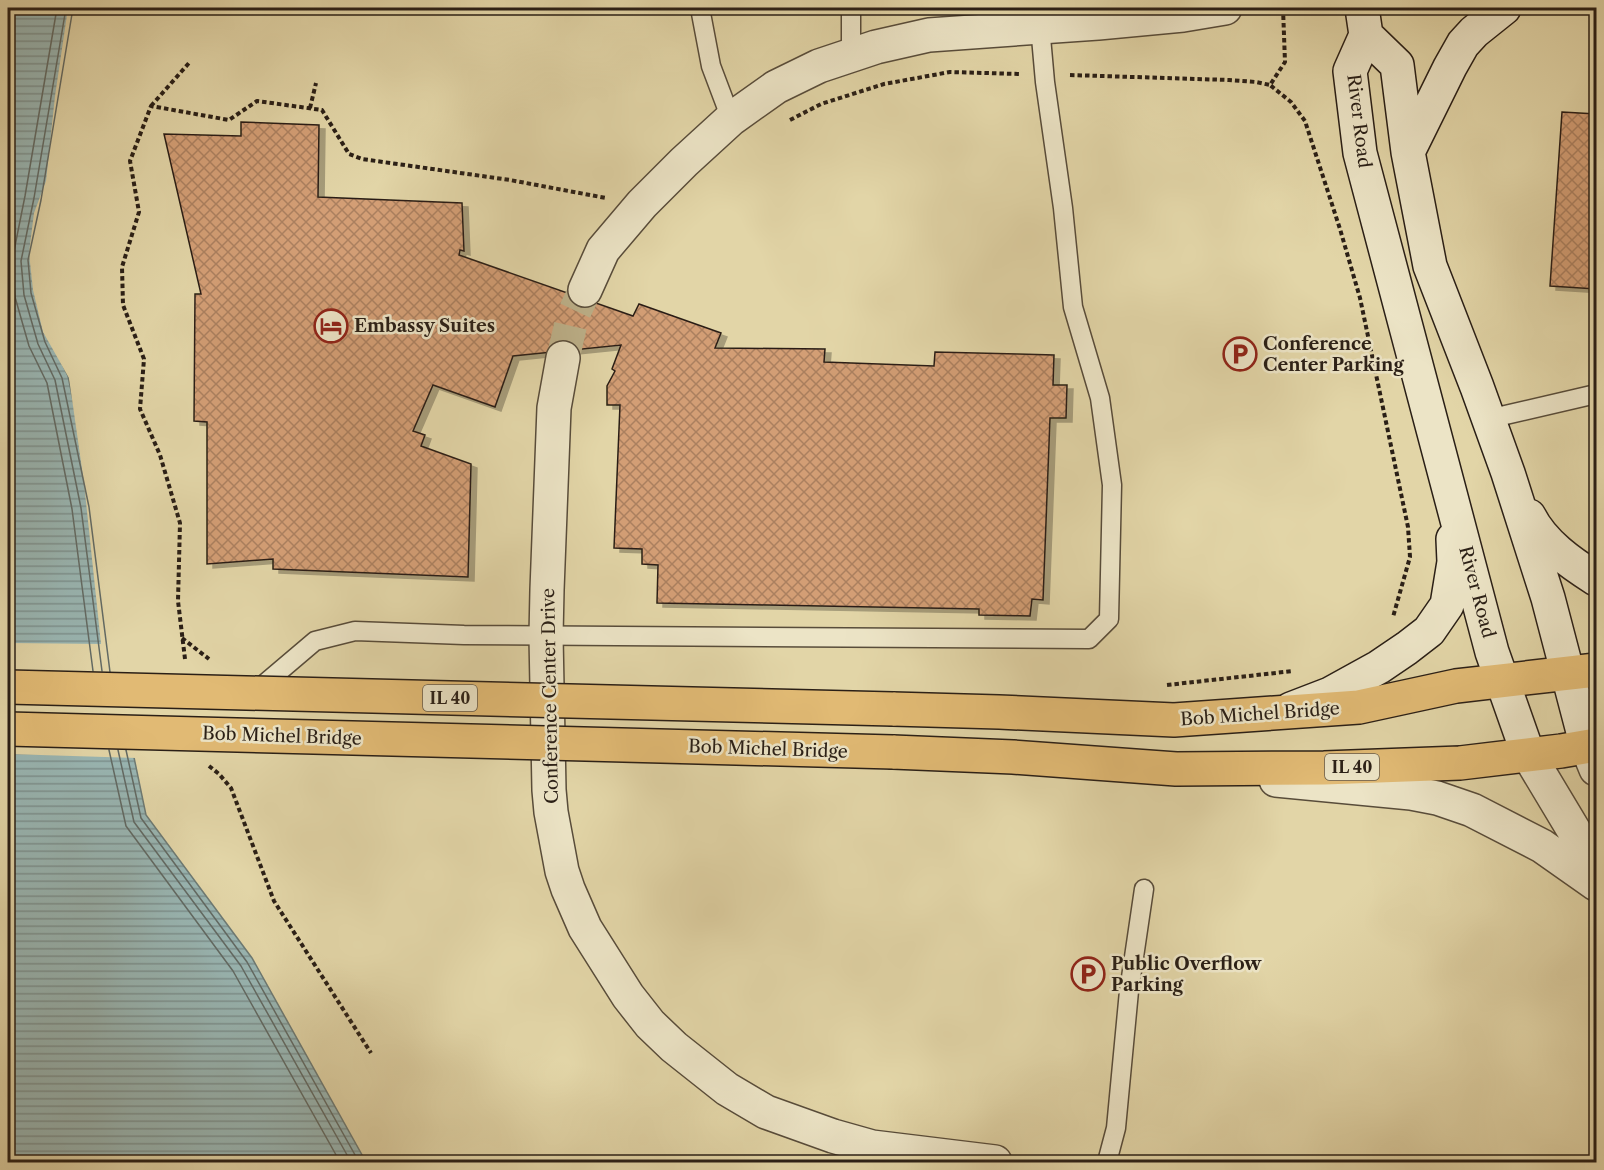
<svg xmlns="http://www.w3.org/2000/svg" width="1604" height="1170" viewBox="0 0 1604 1170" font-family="'Libre Caslon Text',serif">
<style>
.water{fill:url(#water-rules);stroke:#6d7a74;stroke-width:1.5}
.pier{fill:#e2d5a7}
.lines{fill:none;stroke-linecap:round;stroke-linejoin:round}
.shore{stroke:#626a64;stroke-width:1.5}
.building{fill:url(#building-cross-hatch);stroke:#2a1f16;stroke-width:1.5;filter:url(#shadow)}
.street-tunnel{stroke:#bdb18a;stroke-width:33;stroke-dasharray:33 16;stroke-linecap:butt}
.lane-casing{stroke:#584c3a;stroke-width:21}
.street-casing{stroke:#584c3a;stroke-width:36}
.secondary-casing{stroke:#2a1f16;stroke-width:36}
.primary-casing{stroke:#2a1f16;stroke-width:36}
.path{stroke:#2a1f16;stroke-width:4;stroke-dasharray:4.5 3;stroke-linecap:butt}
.lane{stroke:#ece4c6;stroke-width:18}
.street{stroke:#ece4c6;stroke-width:33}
.secondary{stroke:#ece4c6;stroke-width:33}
.primary{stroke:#e1ba74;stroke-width:33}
.primary-bridge-casing{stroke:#2a1f16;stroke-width:36;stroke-linecap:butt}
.primary-bridge{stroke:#e1ba74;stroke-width:33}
.labels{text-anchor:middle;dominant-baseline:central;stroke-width:5;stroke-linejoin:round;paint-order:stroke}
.shield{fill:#ece4c6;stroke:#645a4b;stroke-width:1.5}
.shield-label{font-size:16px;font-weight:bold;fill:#2a1f16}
.street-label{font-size:18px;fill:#2a1f16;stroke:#ece4c6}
.poi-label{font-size:18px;font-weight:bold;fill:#2a1f16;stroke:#ece4c6;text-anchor:start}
</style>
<defs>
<pattern id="water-rules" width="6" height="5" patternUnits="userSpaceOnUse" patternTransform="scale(1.5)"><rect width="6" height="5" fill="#99b6b3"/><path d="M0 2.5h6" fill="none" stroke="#7d9391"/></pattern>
<pattern id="building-cross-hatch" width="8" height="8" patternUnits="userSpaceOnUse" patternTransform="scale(1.5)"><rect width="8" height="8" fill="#d39e75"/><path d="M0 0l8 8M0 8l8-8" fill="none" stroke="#ab805f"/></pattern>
<filter id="shadow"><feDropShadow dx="6" dy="4" stdDeviation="0" flood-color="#0004"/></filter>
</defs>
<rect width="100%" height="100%" fill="#e2d5a7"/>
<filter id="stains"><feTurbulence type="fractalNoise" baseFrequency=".00333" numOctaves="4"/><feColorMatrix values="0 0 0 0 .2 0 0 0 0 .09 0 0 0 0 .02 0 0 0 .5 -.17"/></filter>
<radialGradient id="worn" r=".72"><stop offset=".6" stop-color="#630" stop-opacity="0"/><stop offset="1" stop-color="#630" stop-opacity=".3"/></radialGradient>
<path class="water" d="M 8,8 L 79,8 L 34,260 L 37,292 L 51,341 L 68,376 L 95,506 L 116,671 L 146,815 L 252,958 L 366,1162 L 8,1162 Z"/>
<path class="pier" d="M 68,8 L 82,8 L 50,201 L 37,260 L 40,291 L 53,340 L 71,375 L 97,505 L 119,671 L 137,758 L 8,754 L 8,643 L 101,644 L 84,483 L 69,378 L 43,332 L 33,290 L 29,253 L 34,213 L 46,181 L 55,96 Z"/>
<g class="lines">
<path class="shore" d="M 57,8 L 25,196 L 12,261 L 15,297 L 29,346 L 47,383 L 72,509 L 93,671
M 66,8 L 34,198 L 21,261 L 24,295 L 38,344 L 55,380 L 81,508 L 102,671
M 73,8 L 41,200 L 28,260 L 31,293 L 45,342 L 62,378 L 89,507 L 110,672
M 109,750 L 126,826 L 233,971 L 340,1162
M 118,750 L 134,822 L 241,966 L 351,1162
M 126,750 L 141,818 L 247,962 L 359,1162"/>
</g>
<path class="building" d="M 1562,112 L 1596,114 L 1596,289 L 1550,286 Z
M 241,122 L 319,125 L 318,197 L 462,203 L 464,251 L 460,250 L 459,255 L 633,316 L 639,304 L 721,333 L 715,348 L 825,349 L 824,362 L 934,366 L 935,352 L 1054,355 L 1053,385 L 1067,385 L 1066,418 L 1050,418 L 1043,600 L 1032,599 L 1030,616 L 979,615 L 979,609 L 657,603 L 658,565 L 642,564 L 642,549 L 614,548 L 620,405 L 607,405 L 607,386 L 615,371 L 612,369 L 621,345 L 513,356 L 495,407 L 433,385 L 413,431 L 425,435 L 421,446 L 471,464 L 468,577 L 273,569 L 273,559 L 207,564 L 207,422 L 194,421 L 195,294 L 201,294 L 164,134 L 241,136 Z"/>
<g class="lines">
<path class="street-tunnel" d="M 563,358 L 573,315 L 585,290"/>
<g class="lane-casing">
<path id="lane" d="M 700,8 L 711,66 L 731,119
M 851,55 L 851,8
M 1488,419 L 1596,394
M 255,692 L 315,641 L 355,631 L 464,635 L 1089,639 L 1109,619 L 1112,485 L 1100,398 L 1073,307 L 1063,208 L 1045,82 L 1040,26
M 1107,1162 L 1116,1128 L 1129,991 L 1144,889"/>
</g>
<g class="street-casing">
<path id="street" d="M 585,290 L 603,250 L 642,204 L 684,162 L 731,119 L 776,87 L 819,66 L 876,47 L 929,35 L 1098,23 L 1183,15 L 1225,8
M 563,358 L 554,408 L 547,590 L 546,636 L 549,790 L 551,812 L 562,871 L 568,889 L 585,928 L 628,996 L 650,1024 L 674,1047 L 727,1089 L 766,1112 L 833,1136 L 872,1147 L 995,1162
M 1587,747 L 1596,769
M 1528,754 L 1585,849 L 1596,865
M 1276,780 L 1411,793 L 1437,798 L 1472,810 L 1542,846 L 1596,884"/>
</g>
<g class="secondary-casing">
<path id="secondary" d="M 1362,8 L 1366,35
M 1366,35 L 1397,65 L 1408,152 L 1430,266 L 1477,387 L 1508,473 L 1548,598 L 1587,747
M 1366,35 L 1350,71 L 1360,153 L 1492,652 L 1528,754
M 1408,152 L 1450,67 L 1463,44 L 1474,32 L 1504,8
M 1529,516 C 1543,544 1571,563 1596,579
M 1291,709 L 1330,694 L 1379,667 L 1407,648 L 1429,631 L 1447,605 L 1454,562 L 1453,539"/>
</g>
<g class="primary-casing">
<path id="primary" d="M 893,709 L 999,712 L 1174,720 L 1359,707 L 1456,686 L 1596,670
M 893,752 L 1013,757 L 1176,769 L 1324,768 L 1460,763 L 1561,751 L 1596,745"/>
</g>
<path class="path" d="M 1283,8 L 1285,62 L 1270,85 L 1291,102 L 1305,121 L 1340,229 L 1360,298 L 1408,527 L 1410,557 L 1393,617
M 1070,75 L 1229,80 L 1256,82 L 1270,85
M 151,106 L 189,63
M 310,108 L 316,83
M 790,120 L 821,104 L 884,84 L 950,72 L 1020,74
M 1593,612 L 1596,631
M 182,638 L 209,659
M 185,659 L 178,601 L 180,523 L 160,455 L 140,409 L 144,359 L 123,305 L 122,267 L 139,212 L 130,161 L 151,106 L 229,120 L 257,101 L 322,110 L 349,154 L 362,159 L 510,180 L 606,198
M 1167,685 L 1293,671
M 209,766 L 219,774 L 231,788 L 274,901 L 371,1053"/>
<use href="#lane" class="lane"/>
<use href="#street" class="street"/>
<use href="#secondary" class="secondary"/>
<use href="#primary" class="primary"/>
<g class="primary-bridge-casing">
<path id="primary-bridge" d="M 8,687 L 893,709
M 8,729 L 893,752"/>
</g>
<use href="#primary-bridge" class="primary-bridge"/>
</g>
<defs>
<g id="hotel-ring" transform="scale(1.725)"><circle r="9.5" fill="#ece4c6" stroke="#8f2418" stroke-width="1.5"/><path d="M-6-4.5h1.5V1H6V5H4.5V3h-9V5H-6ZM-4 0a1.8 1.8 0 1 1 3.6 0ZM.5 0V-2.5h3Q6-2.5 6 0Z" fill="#8f2418"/></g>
<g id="parking-ring" transform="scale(1.725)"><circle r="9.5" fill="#ece4c6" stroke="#8f2418" stroke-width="1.5"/><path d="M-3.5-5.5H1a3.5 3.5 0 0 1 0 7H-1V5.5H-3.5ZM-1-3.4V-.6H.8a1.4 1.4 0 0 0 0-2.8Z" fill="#8f2418"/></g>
</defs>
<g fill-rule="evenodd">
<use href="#hotel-ring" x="331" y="326"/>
<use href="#parking-ring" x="1240" y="354"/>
<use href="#parking-ring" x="1088" y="974"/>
</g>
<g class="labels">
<g class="shield">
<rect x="423" y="685" width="54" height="26" rx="4.5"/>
<rect x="1325" y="754" width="54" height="26" rx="4.5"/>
</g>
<g class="shield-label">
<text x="450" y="698">IL 40</text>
<text x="1352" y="767">IL 40</text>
</g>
<g class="street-label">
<text transform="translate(1359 121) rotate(83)">River Road</text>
<text transform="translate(1477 592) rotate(75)">River Road</text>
<text transform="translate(550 696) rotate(-91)">Conference Center Drive</text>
<text transform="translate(1260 714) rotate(-4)">Bob Michel Bridge</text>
<text transform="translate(282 736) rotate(2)">Bob Michel Bridge</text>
<text transform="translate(768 749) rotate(2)">Bob Michel Bridge</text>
</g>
<g class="poi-label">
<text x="354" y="326">Embassy Suites</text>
<text x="1263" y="344">Conference<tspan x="1263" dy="21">Center Parking</tspan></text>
<text x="1111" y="964">Public Overflow<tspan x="1111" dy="21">Parking</tspan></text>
</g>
</g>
<rect width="1604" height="1170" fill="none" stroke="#e2d5a7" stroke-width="30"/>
<rect x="9" y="9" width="1586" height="1152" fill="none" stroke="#2a1f16" stroke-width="3"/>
<rect x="15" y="15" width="1574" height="1140" fill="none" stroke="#2a1f16" stroke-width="1.5"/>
<rect width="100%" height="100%" filter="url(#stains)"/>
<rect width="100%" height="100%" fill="url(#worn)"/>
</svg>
